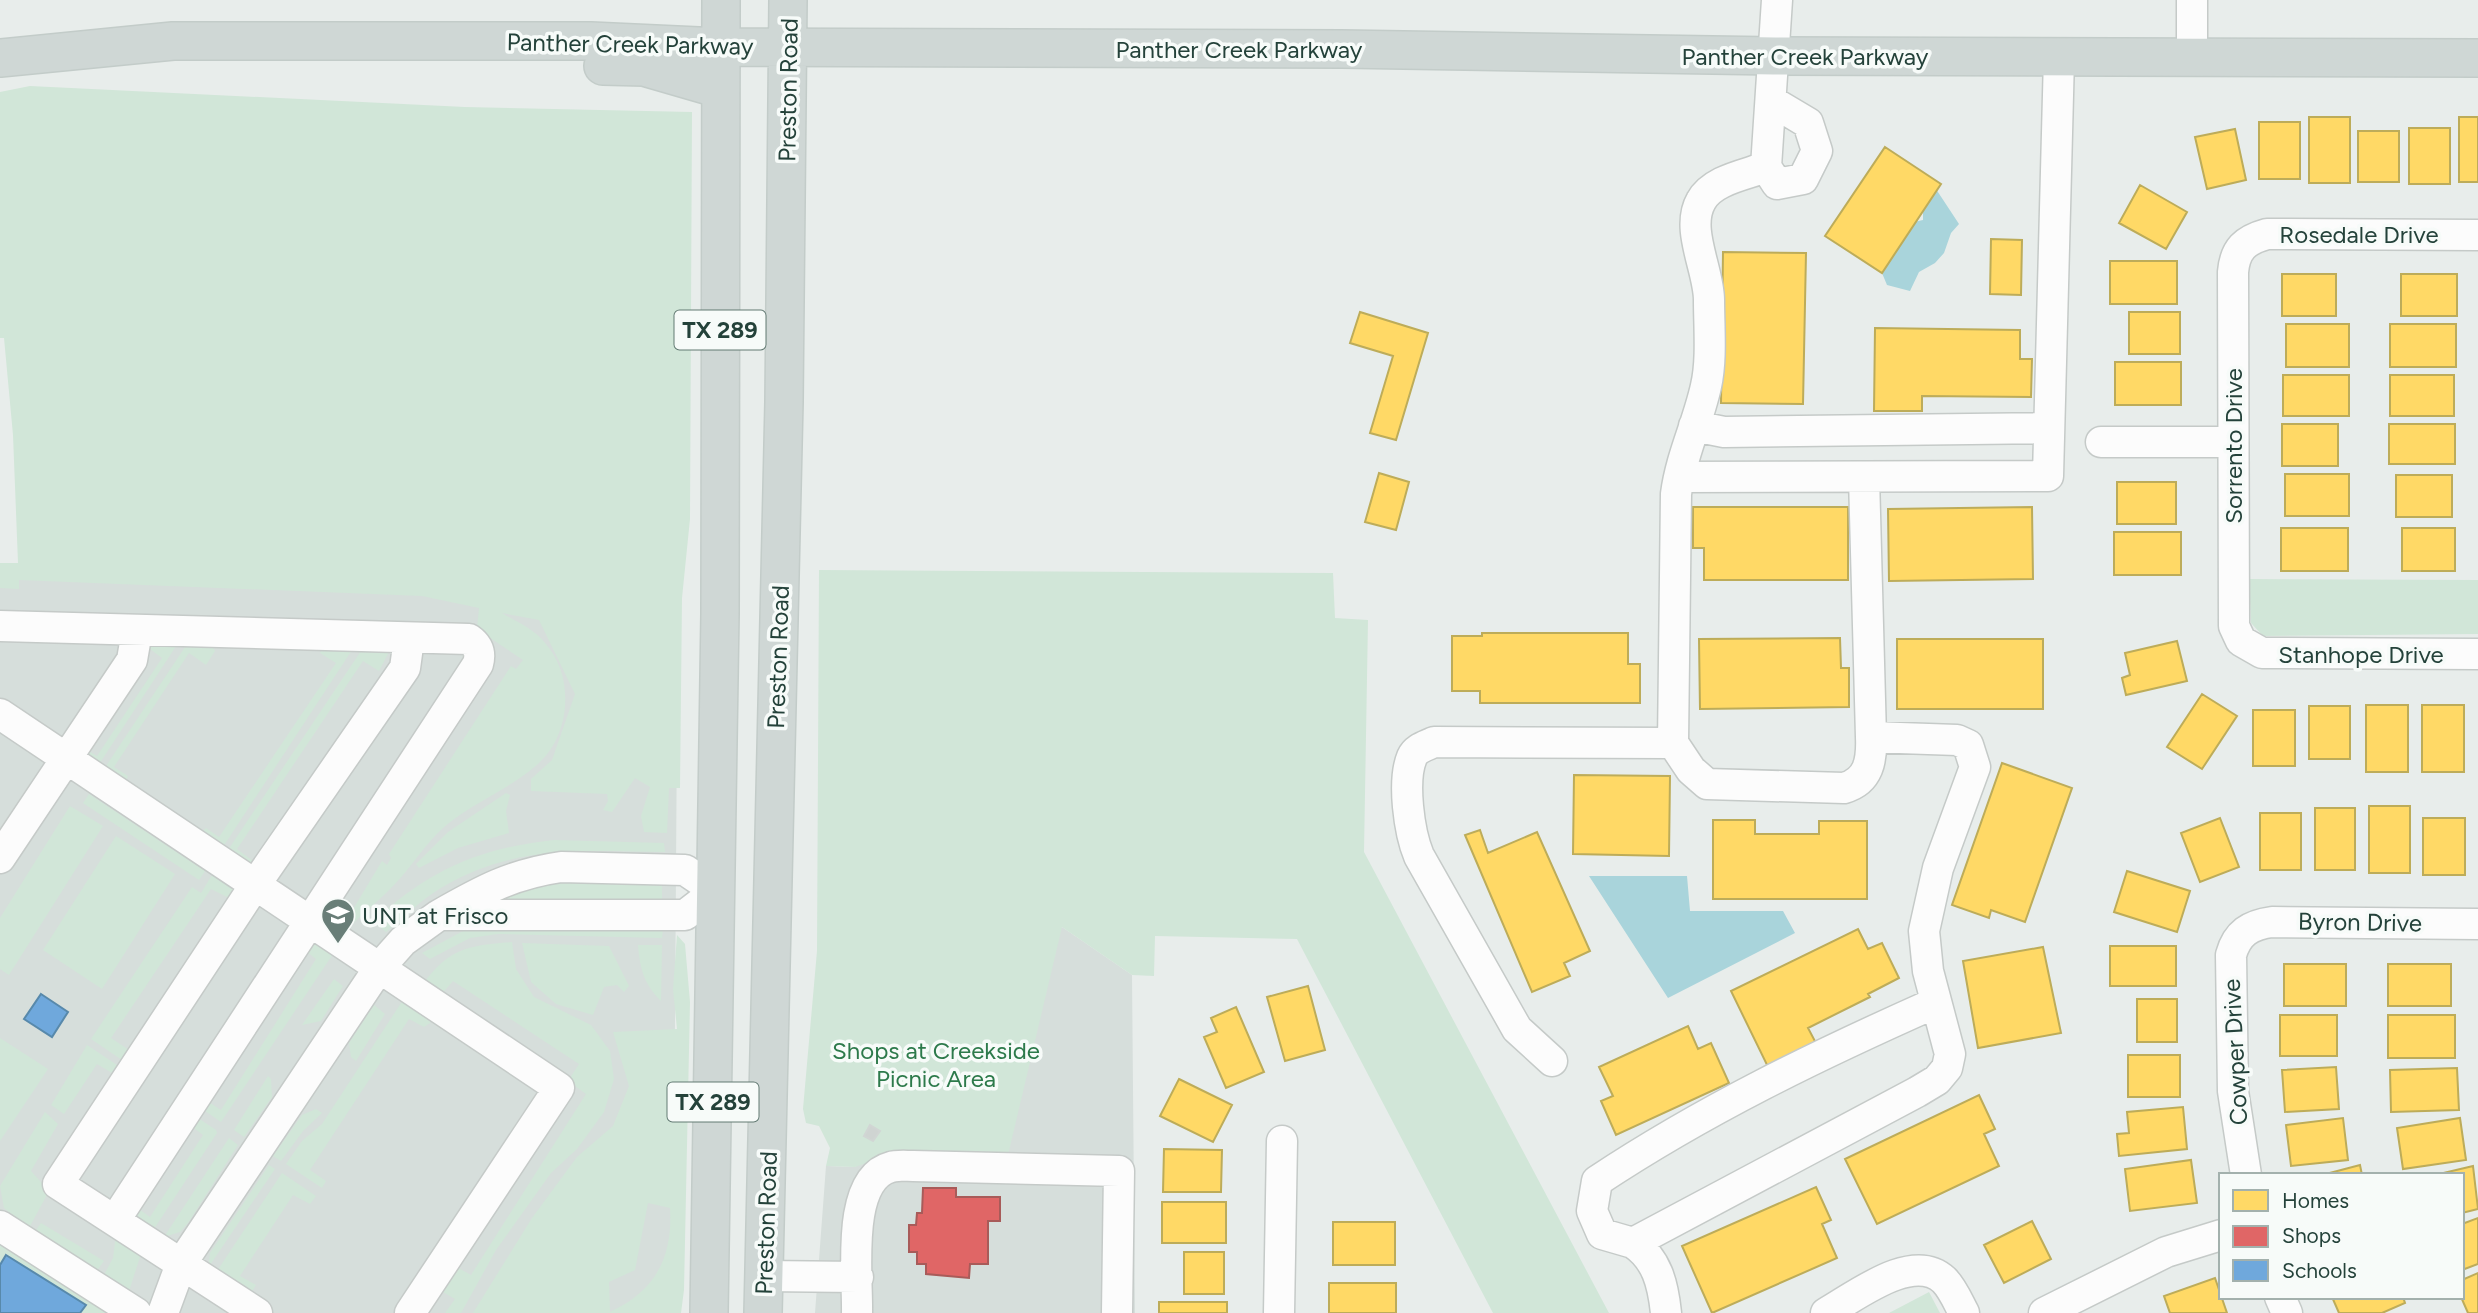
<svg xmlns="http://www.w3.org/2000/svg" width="2478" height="1313" viewBox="0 0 2478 1313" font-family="Figtree,sans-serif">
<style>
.built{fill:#d6dedb}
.green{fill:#d1e6d8;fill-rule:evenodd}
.water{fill:#a9d4db}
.homes{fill:#ffd966;stroke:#bdac59;stroke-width:2}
.shops{fill:#e06666;stroke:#a85b59;stroke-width:2}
.schools{fill:#6fa8dc;stroke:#5889ab;stroke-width:2}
.building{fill:#cfd4d2;stroke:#d1d6d4;stroke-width:2}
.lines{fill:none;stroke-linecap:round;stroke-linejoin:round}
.minor-casing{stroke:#c5cac8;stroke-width:33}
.major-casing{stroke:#c3ccc9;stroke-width:40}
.minor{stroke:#fcfcfc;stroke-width:30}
.major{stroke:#cfd7d5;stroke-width:37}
.labels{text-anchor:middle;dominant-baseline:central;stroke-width:7;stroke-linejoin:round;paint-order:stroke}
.shield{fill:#f7fbf9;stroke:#637a73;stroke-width:2}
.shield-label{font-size:23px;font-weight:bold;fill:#24423a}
.street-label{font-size:24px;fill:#24423a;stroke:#f7fbf9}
.poi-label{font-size:24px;fill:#24423a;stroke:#f7fbf9;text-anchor:start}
.park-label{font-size:24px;fill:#2d7a4b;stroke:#f7fbf9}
</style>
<rect width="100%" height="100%" fill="#e8edeb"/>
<path class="built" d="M 0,563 L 678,576 L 673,1313 L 0,1313 Z
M 1062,927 L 1132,975 L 1135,1313 L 815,1313 L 826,1166 L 855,1167 Z"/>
<path class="green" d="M 30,86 L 465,107 L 692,112 L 690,519 L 682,598 L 680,788 L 669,788 L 667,833 L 644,832 L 641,816 L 650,787 L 635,778 L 612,812 L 603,810 L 608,801 L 607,794 L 531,791 L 531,779 L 552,760 L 575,694 L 539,620 L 502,613 C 516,622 533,628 545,643 C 575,676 571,735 538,764 C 512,787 480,800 453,820 C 429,837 415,863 395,884 C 379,901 361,914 345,932 L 325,918 L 330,912 L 346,921 L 382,861 L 387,865 L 391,858 L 389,854 L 511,666 L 516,669 L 523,660 L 477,629 L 479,608 L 422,596 L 19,580 L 19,589 L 0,588 L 0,563 L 18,563 L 13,435 L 4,338 L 0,338 L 0,92 Z
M 819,570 L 1333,573 L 1335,618 L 1368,620 L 1364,852 L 1609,1313 L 1493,1313 L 1297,939 L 1155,936 L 1154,976 L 1132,975 L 1062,927 L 1008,1155 L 899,1152 L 855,1167 L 826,1166 L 830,1148 L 819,1126 L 806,1123 L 803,1109 L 817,951 Z
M 2249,579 L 2478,580 L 2478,634 L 2263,636 L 2251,623 Z
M 180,640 L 96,769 L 78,753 L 87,750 L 97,756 L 162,658 L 146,646 L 149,642 Z
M 189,641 L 213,647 L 215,651 L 206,665 L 189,653 L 114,767 L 128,776 L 125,784 L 102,772 Z
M 323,647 L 354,647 L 221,850 L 201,833 L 206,828 L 219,837 L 336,663 L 320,653 Z
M 363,648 L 390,650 L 379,671 L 363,661 L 237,849 L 253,861 L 250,865 L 226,853 Z
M 506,793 L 510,795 L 506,811 L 509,833 L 458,848 L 419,868 L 416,864 L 448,832 Z
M 89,794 L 205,871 L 199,880 L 83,803 Z
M 70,806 L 103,826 L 9,975 L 0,969 L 0,918 Z
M 116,836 L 175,874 L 102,989 L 43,950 Z
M 554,840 L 664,843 L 665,852 C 585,851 513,844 441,888 C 421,900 404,917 386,932 L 373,922 C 428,870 479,848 554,840 Z
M 212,875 L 234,890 L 229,898 L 211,889 L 111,1038 L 129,1050 L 122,1060 L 91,1039 L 192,887 L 201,893 Z
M 662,877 L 662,904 L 499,899 L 549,878 Z
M 481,927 L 663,929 L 662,938 L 498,934 L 470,938 L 430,959 L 422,953 L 463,931 Z
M 677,935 L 685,944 L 690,1002 L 684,1290 L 681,1313 L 473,1313 L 532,1218 L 577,1157 L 613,1126 L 629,1086 L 613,1032 L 677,1029 L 673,989 ZM 648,1203 L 670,1208 C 673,1258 655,1291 610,1312 L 609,1282 L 635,1270 Z
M 310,939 L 333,954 L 221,1122 L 198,1106 L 204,1099 L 221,1110 L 316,959 L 306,951 Z
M 512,942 L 516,969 L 534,997 L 591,1025 L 610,1051 L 614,1079 L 604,1112 L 577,1149 L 551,1173 L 496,1250 L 461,1313 L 445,1313 L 455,1299 L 438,1289 L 451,1264 L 471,1275 L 586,1094 L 568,1081 L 579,1064 L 453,981 L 440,996 L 423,984 C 449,948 469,945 512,942 Z
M 522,943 L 609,946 L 629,986 L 624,992 L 617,985 L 604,987 L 593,1015 L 556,1004 L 531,982 Z
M 638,945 L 662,945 L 661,1001 C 644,984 640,969 638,945 Z
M 334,979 L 343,986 L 321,1021 L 302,1025 Z
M 403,1000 L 430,1017 L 430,1023 L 424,1027 L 409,1019 L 310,1170 L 326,1181 L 322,1188 L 286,1164 L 302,1141 L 322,1124 Z
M 374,1005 L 385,1014 L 356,1061 L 351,1057 L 349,1043 Z
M 0,1038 L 48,1069 L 0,1141 Z
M 87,1045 L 117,1065 L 112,1073 L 97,1064 L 64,1114 L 51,1105 Z
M 268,1076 L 271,1079 L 272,1097 L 244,1137 L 234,1130 Z
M 316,1109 L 322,1113 L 303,1131 L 281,1161 L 273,1156 L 302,1115 Z
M 45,1112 L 58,1124 L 31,1171 L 49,1191 L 29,1228 L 4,1208 L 0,1186 Z
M 192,1114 L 216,1130 L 217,1133 L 152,1232 L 128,1215 L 136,1207 L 150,1217 L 203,1135 L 186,1122 Z
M 229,1138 L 238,1145 L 188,1223 L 180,1232 L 164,1237 Z
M 269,1165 L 275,1169 L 208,1268 L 210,1253 Z
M 282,1173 L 316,1196 L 310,1204 L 293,1195 L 240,1276 L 256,1285 L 251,1293 L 215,1274 Z
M 41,1223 L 104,1261 L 96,1272 L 34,1233 Z
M 116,1234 L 142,1251 L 128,1294 L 104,1275 L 113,1258 Z
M 0,1239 L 117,1313 L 80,1313 L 0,1279 Z
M 1929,1292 L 1940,1313 L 1889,1313 Z"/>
<path class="water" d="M 1932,183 L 1959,224 L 1951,233 L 1944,253 L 1935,263 L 1919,272 L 1910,291 L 1887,285 L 1882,273 L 1893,256 L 1905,224 L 1923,220 L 1923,211 Z
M 1589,876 L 1687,876 L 1690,911 L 1783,911 L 1795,933 L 1668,998 Z"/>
<path class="homes" d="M 2309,117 L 2350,117 L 2350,183 L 2309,183 Z
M 2459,117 L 2478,117 L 2478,182 L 2459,182 Z
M 2259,122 L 2300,122 L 2300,179 L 2259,179 Z
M 2409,128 L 2450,128 L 2450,184 L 2409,184 Z
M 2235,129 L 2246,180 L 2207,189 L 2195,137 Z
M 2358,131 L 2399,131 L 2399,182 L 2358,182 Z
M 1885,147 L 1941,184 L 1882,273 L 1825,236 Z
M 2140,185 L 2187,212 L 2166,249 L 2119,223 Z
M 1991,239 L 2022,240 L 2021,295 L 1990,294 Z
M 1723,252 L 1806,253 L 1803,404 L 1721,403 Z
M 2110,261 L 2177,261 L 2177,304 L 2110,304 Z
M 2282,274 L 2336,274 L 2336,316 L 2282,316 Z
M 2401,274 L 2457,274 L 2457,316 L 2401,316 Z
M 1360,312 L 1428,333 L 1396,440 L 1370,433 L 1393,356 L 1350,343 Z
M 2129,312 L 2180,312 L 2180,354 L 2129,354 Z
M 2286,324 L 2349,324 L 2349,367 L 2286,367 Z
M 2390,324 L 2456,324 L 2456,367 L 2390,367 Z
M 1875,328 L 2020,330 L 2020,359 L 2032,359 L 2031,397 L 1922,396 L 1922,411 L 1874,411 Z
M 2115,362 L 2181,362 L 2181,405 L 2115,405 Z
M 2283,375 L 2349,375 L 2349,416 L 2283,416 Z
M 2390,375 L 2454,375 L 2454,416 L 2390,416 Z
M 2282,424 L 2338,424 L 2338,466 L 2282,466 Z
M 2389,424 L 2455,424 L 2455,464 L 2389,464 Z
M 1379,473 L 1409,482 L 1396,530 L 1365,522 Z
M 2285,474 L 2349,474 L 2349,516 L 2285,516 Z
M 2396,475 L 2452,475 L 2452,517 L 2396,517 Z
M 2117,482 L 2176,482 L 2176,524 L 2117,524 Z
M 1693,507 L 1848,507 L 1848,580 L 1704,580 L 1704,548 L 1693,548 Z
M 2032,507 L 2033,579 L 1889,581 L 1888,509 Z
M 2281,528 L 2348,528 L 2348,571 L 2281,571 Z
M 2402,528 L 2455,528 L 2455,571 L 2402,571 Z
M 2114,532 L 2181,532 L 2181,575 L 2114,575 Z
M 1482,633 L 1628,633 L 1628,664 L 1640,664 L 1640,703 L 1480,703 L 1480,691 L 1452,691 L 1452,636 L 1482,636 Z
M 1840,638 L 1841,668 L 1849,668 L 1849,707 L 1700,709 L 1699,639 Z
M 1897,639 L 2043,639 L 2043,709 L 1897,709 Z
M 2177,641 L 2187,681 L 2126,695 L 2122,678 L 2130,675 L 2125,653 Z
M 2202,694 L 2237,716 L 2202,769 L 2167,747 Z
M 2366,705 L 2408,705 L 2408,772 L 2366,772 Z
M 2422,705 L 2464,705 L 2464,772 L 2422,772 Z
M 2309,706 L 2350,706 L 2350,759 L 2309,759 Z
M 2253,710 L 2295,710 L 2295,766 L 2253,766 Z
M 2002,763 L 2072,788 L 2025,922 L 1991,910 L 1989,918 L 1952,905 Z
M 1574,775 L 1670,776 L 1669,856 L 1573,854 Z
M 2369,806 L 2410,806 L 2410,873 L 2369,873 Z
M 2315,808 L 2355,808 L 2355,870 L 2315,870 Z
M 2260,813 L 2301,813 L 2301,870 L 2260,870 Z
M 2220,818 L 2239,867 L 2200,882 L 2181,833 Z
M 2423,818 L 2465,818 L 2465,875 L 2423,875 Z
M 1713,820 L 1755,820 L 1755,834 L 1819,834 L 1819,821 L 1867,821 L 1867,899 L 1713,899 Z
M 1480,830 L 1488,853 L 1537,832 L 1590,951 L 1564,963 L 1570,976 L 1532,992 L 1465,835 Z
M 2127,871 L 2190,891 L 2177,932 L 2114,912 Z
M 1858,929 L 1868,949 L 1882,943 L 1899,978 L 1868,994 L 1870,997 L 1808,1028 L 1817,1045 L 1769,1069 L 1731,991 Z
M 2110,946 L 2176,946 L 2176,986 L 2110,986 Z
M 2043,947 L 2061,1033 L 1978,1048 L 1963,961 Z
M 2284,964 L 2346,964 L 2346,1006 L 2284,1006 Z
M 2388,964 L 2451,964 L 2451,1006 L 2388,1006 Z
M 1308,986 L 1325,1050 L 1285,1061 L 1267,997 Z
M 2137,999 L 2177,999 L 2177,1042 L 2137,1042 Z
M 1236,1007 L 1264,1072 L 1226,1088 L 1204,1037 L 1217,1032 L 1211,1018 Z
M 2280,1015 L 2337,1015 L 2337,1056 L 2280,1056 Z
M 2388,1015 L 2455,1015 L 2455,1058 L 2388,1058 Z
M 1688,1026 L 1698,1049 L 1711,1043 L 1729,1083 L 1616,1135 L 1601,1101 L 1613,1096 L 1599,1067 Z
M 2128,1055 L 2180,1055 L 2180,1097 L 2128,1097 Z
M 2336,1067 L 2339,1109 L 2285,1112 L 2282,1070 Z
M 2457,1068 L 2459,1110 L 2391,1112 L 2390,1070 Z
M 1179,1079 L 1232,1105 L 1213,1142 L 1160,1116 Z
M 1979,1095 L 1995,1129 L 1984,1134 L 1999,1166 L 1877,1224 L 1845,1159 Z
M 2183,1107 L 2187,1149 L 2119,1156 L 2117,1134 L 2129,1133 L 2127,1112 Z
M 2343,1118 L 2348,1160 L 2291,1166 L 2286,1125 Z
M 2460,1118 L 2466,1160 L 2403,1169 L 2397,1128 Z
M 1164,1149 L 1222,1150 L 1221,1192 L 1163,1192 Z
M 2191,1160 L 2197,1203 L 2130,1211 L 2125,1169 Z
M 2360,1165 L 2362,1175 L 2322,1175 Z
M 2473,1166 L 2478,1209 L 2462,1213 L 2462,1175 L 2435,1175 Z
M 1816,1187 L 1831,1220 L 1822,1224 L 1837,1258 L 1712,1313 L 1682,1246 Z
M 1162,1202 L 1226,1202 L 1226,1243 L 1162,1243 Z
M 2478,1218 L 2478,1264 L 2462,1270 L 2462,1224 Z
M 2032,1221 L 2051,1259 L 2004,1283 L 1984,1245 Z
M 1333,1222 L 1395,1222 L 1395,1265 L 1333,1265 Z
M 1184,1252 L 1224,1252 L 1224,1294 L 1184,1294 Z
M 2478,1273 L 2478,1313 L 2468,1313 L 2461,1297 L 2462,1280 Z
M 2215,1278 L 2227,1313 L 2170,1313 L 2164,1296 Z
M 1329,1283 L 1396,1283 L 1396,1313 L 1329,1313 Z
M 2332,1297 L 2403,1297 L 2405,1303 L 2382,1313 L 2339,1313 Z
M 1159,1302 L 1227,1302 L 1227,1313 L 1159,1313 Z"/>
<path class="shops" d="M 923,1188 L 956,1188 L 956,1197 L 1000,1197 L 1000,1221 L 988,1221 L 988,1264 L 970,1264 L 969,1278 L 926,1274 L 926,1264 L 917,1264 L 917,1252 L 909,1252 L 909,1225 L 916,1225 L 917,1213 L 922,1213 Z"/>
<path class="schools" d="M 41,994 L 68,1012 L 52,1037 L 24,1019 Z
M 6,1255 L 86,1305 L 80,1313 L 0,1313 L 0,1265 Z"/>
<path class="building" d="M 870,1125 L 880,1131 L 873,1141 L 864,1136 Z"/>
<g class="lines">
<g class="minor-casing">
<path id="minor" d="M 2192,0 L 2192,55
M 1766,167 L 1777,184 L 1803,179 L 1817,151 L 1808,123 L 1771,101
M 2478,235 L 2267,234 C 2245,240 2235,249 2233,272 L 2234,626 L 2241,641 L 2262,653 L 2478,654
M 1694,426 L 1724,432 L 2048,428
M 2101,442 L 2233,442
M 1679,477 L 2048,476 L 2059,57
M 1864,477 L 1871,737
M 0,626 L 469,639 C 479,646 481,653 478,664 L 115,1220
M 0,714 L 559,1088 L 410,1313
M 1673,743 L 1676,494 C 1681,456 1698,423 1706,386 C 1712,360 1709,327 1709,300 C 1709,270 1685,229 1701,201 C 1712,180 1745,175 1766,167 L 1777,0
M 0,858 L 132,660 L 137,631
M 561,867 L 685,870 L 716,891 L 685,915 L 439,915 C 481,891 512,874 561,867 Z
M 1552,1061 L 1517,1029 L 1419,856 C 1409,832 1402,781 1412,757 C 1416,748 1426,746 1434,742 L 1673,743 L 1691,770 L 1707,784 L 1844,788 C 1869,781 1872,760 1871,737 L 1957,740 L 1968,745 L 1975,767 L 1938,868 L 1924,931 L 1928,971 L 1950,1054 L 1947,1068 L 1937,1080 L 1917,1092 L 1633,1243 C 1657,1259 1663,1284 1666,1313
M 2246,1175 L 2233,1091 L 2231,955 C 2237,933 2250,925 2272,922 L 2478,924
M 0,1226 L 136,1313
M 1633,1243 L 1602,1234 L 1592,1211 L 1597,1181 C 1704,1110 1818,1055 1935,1003
M 764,1276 L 858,1277
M 2280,1297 L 2287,1313
M 163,1313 L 181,1264 L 379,968 L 403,941 L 439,915
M 257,1313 L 58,1184 L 255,885 L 405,668 L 409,639
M 857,1313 C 858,1276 845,1179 891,1167 C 897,1165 906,1166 913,1166 L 1119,1171 L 1117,1313
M 1279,1313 L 1282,1141
M 1826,1313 C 1856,1296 1913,1251 1944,1280 C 1953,1289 1958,1302 1964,1313
M 2044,1313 L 2166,1252 L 2221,1235"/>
</g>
<g class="major-casing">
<path id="major" d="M 0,58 L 173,41 L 591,41 L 720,47 L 1342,49 L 1775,56 L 2478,58
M 603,66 L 644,67 L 720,89
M 709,1313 L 720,614 L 721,0
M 763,1313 L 784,402 L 788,0"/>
</g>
<use href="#minor" class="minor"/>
<use href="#major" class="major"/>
</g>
<defs>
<g id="university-pin" transform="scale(1.75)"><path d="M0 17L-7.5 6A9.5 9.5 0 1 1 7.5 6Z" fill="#697e78" stroke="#f7fbf9"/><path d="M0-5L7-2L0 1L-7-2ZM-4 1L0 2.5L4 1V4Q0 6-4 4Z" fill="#fff"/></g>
</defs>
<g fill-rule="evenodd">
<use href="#university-pin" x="338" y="915"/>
</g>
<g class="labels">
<g class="shield">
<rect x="674.5" y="310.5" width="91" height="39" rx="5"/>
<rect x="667.5" y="1082.5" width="91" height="39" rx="5"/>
</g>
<g class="shield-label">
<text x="720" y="330">TX 289</text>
<text x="713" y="1102">TX 289</text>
</g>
<g class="street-label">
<text transform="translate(630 44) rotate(1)">Panther Creek Parkway</text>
<text x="1239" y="49">Panther Creek Parkway</text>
<text x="1805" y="56">Panther Creek Parkway</text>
<text transform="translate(788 90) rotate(-89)">Preston Road</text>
<text x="2359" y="234">Rosedale Drive</text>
<text transform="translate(2233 446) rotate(-90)">Sorrento Drive</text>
<text x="2361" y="654">Stanhope Drive</text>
<text transform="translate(778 657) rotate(-88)">Preston Road</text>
<text transform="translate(2360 922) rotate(1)">Byron Drive</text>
<text transform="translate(2235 1052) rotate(-93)">Cowper Drive</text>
<text transform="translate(766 1223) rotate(-88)">Preston Road</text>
</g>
<g class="poi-label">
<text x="362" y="915">UNT at Frisco</text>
</g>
<g class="park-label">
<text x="936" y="1050">Shops at Creekside<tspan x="936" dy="28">Picnic Area</tspan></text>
</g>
</g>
<rect x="2219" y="1173" width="245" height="126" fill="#f7fbf9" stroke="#a3b1ad" stroke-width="2"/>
<rect x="2233" y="1190" width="35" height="21" fill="#ffd966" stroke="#a3b1ad" stroke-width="2"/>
<text x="2282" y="1208" font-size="21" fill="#24423a">Homes</text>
<rect x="2233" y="1226" width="35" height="21" fill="#e06666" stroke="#a3b1ad" stroke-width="2"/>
<text x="2282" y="1243" font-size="21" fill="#24423a">Shops</text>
<rect x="2233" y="1260" width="35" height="21" fill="#6fa8dc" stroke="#a3b1ad" stroke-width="2"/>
<text x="2282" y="1278" font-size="21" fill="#24423a">Schools</text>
</svg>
